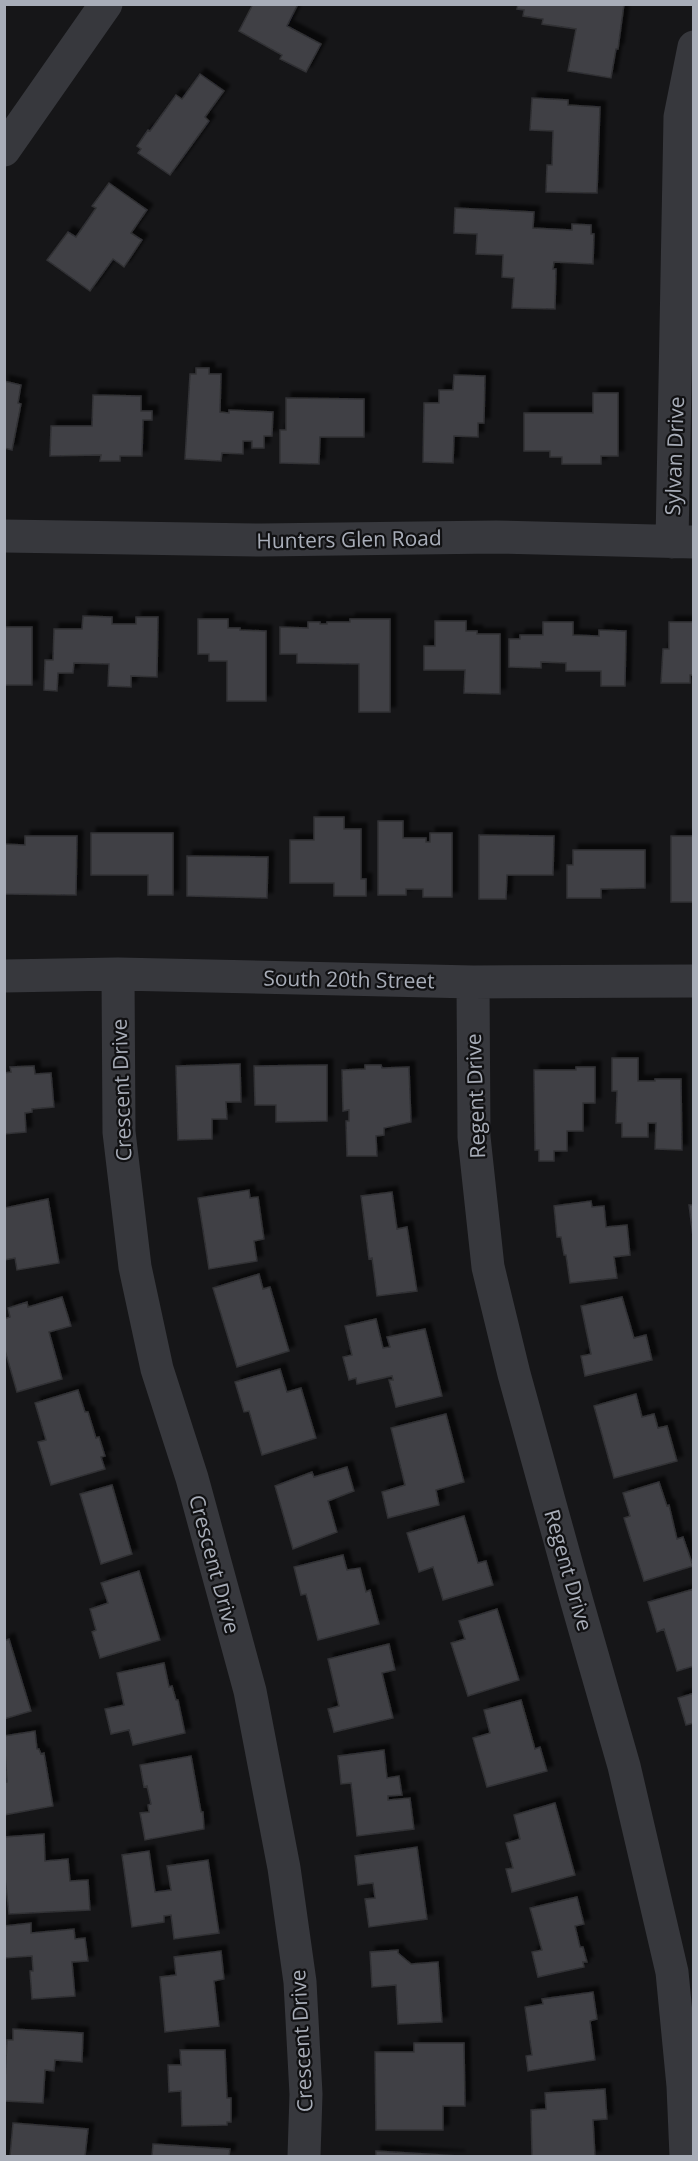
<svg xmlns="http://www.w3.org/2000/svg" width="698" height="2161" viewBox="0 0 698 2161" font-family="'Open Sans',sans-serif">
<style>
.building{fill:#404145;stroke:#303034;stroke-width:1.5;filter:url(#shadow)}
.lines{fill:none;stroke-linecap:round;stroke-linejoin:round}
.minor{stroke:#37383d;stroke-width:33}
.labels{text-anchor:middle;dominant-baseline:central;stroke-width:4.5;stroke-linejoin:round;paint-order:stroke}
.street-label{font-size:21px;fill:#a8adb8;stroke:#111113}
</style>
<defs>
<filter id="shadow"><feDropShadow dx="5.5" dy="-5.5" stdDeviation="1.5" flood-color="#0009"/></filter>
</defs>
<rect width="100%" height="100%" fill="#161618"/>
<path class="building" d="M 253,4 L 298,4 L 287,26 L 321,44 L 306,72 L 280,59 L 282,55 L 239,31 Z
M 518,4 L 624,4 L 618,49 L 616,49 L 611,78 L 568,71 L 576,29 L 542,24 L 543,19 L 523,16 L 524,10 L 517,9 Z
M 200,74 L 224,91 L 205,117 L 209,121 L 170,175 L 138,153 L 141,149 L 137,146 L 148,130 L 150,131 L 176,95 L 182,99 Z
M 532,98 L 568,100 L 568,105 L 600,107 L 597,193 L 546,192 L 547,165 L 552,165 L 553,131 L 530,130 Z
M 109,183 L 147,210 L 131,233 L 142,240 L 124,267 L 113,259 L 90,291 L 47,260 L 68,232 L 76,237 L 96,208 L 92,206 Z
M 455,208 L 534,212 L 533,228 L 572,230 L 572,224 L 591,225 L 591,234 L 594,234 L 593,264 L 554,262 L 553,269 L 556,269 L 555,309 L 512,308 L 514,278 L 502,277 L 503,255 L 476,254 L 477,234 L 454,233 Z
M 196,368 L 209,368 L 209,374 L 221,374 L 220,412 L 229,413 L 229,410 L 273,412 L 272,436 L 264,436 L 264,448 L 252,448 L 252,441 L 243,441 L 243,454 L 222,453 L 221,461 L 185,459 L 190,374 L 196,374 Z
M 454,375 L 485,376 L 484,423 L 478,423 L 478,437 L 454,436 L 453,463 L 423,462 L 424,403 L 439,403 L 439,390 L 453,390 Z
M 4,381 L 21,385 L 18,403 L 21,404 L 12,450 L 4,448 Z
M 593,393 L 618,393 L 618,456 L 601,456 L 601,464 L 562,464 L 562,457 L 550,457 L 550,451 L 524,451 L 524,413 L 593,413 Z
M 93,395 L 141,396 L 141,411 L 152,411 L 152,420 L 143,420 L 142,456 L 120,456 L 120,461 L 100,461 L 101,455 L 50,456 L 51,426 L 92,426 Z
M 286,398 L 364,399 L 364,437 L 320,437 L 319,464 L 280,463 L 280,430 L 286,430 Z
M 83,616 L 112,617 L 112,624 L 136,624 L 136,617 L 158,617 L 157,677 L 131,676 L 131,687 L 108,686 L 109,664 L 74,663 L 73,673 L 58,673 L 57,691 L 44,690 L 45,660 L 53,660 L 54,629 L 82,629 Z
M 198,619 L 228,619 L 228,628 L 240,628 L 240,630 L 266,631 L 266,701 L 227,701 L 227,661 L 209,661 L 209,654 L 198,654 Z
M 350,619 L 390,619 L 390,712 L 359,712 L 359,664 L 297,663 L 297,654 L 280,654 L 280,627 L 308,628 L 308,622 L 320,622 L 320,624 L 327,624 L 327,622 L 350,622 Z
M 435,621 L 466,621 L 466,631 L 477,631 L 477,634 L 500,634 L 500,694 L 464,693 L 465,670 L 424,670 L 424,646 L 435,646 Z
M 543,622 L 573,622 L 573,635 L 599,636 L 599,630 L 626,631 L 625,686 L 601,686 L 601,671 L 566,671 L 566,663 L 541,662 L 541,668 L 509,667 L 509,639 L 520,639 L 520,635 L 543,635 Z
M 669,622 L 694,622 L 694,675 L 690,675 L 690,683 L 661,683 L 663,649 L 669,649 Z
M 4,627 L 32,627 L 32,685 L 4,685 Z
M 314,817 L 344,817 L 344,829 L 361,829 L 361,879 L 366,879 L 366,896 L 334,896 L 334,883 L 290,883 L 290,840 L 314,840 Z
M 378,821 L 403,821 L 403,838 L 426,838 L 426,842 L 430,842 L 430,833 L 452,833 L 452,897 L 423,897 L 423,889 L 406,889 L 406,895 L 378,895 Z
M 91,833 L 173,833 L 173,895 L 148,895 L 148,875 L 91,875 Z
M 479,835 L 554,836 L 553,875 L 507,875 L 506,899 L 479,899 Z
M 25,836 L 77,836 L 76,895 L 4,894 L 4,844 L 25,845 Z
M 671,836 L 694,836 L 694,902 L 671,902 Z
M 573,850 L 645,850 L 645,888 L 601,889 L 601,898 L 567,898 L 567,865 L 573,865 Z
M 187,856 L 268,857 L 267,898 L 187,896 Z
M 612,1058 L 638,1058 L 638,1081 L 655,1081 L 655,1079 L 681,1079 L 682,1150 L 655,1149 L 656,1123 L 648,1123 L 648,1137 L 622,1137 L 622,1123 L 616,1123 L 617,1091 L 612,1091 Z
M 240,1064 L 241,1102 L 226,1102 L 227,1119 L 212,1119 L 212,1139 L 178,1140 L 176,1066 Z
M 327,1065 L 327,1121 L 276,1122 L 276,1105 L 255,1105 L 254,1066 Z
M 365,1065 L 381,1065 L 382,1068 L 409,1067 L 411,1122 L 384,1128 L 384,1135 L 376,1136 L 377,1156 L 347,1156 L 346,1121 L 349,1121 L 349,1110 L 343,1111 L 342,1070 L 365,1069 Z
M 34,1066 L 35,1074 L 51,1073 L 54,1107 L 32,1109 L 32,1112 L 25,1113 L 26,1132 L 4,1134 L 4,1073 L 11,1072 L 10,1067 Z
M 576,1067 L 595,1067 L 595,1103 L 583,1103 L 583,1131 L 567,1131 L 567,1151 L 554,1151 L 554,1161 L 539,1161 L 539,1150 L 535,1150 L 534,1070 L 576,1070 Z
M 249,1190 L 250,1198 L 258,1197 L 264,1239 L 254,1241 L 257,1261 L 209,1269 L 198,1198 Z
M 392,1192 L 397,1229 L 407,1227 L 417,1291 L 377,1296 L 372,1258 L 369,1259 L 361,1196 Z
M 48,1199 L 59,1263 L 17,1270 L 15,1258 L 4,1260 L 4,1208 Z
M 591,1201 L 592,1207 L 604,1206 L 606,1227 L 627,1225 L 630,1255 L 614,1257 L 617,1278 L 570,1283 L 566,1255 L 564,1255 L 561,1237 L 557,1237 L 554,1206 Z
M 689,1205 L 694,1205 L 693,1237 Z
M 259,1274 L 263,1289 L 270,1287 L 289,1351 L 237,1367 L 213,1288 Z
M 62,1297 L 71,1326 L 49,1332 L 62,1379 L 17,1392 L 4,1347 L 4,1319 L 10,1317 L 8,1308 L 27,1302 L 28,1307 Z
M 622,1297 L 634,1338 L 646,1335 L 652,1360 L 585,1376 L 581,1356 L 591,1354 L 581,1306 Z
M 376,1319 L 383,1348 L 390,1347 L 387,1337 L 425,1329 L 442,1396 L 396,1407 L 389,1380 L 393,1380 L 392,1376 L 357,1384 L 356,1378 L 349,1380 L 343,1357 L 352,1355 L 345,1326 Z
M 280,1369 L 287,1392 L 301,1388 L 316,1438 L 262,1455 L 249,1411 L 244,1412 L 235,1382 Z
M 78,1390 L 85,1412 L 88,1412 L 96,1438 L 99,1437 L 105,1456 L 101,1457 L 105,1469 L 51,1485 L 38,1442 L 46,1440 L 35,1403 Z
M 636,1394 L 642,1417 L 654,1414 L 658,1428 L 667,1426 L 677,1461 L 614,1478 L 594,1406 Z
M 446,1414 L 464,1482 L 436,1490 L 439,1505 L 388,1518 L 382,1492 L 405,1485 L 391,1428 Z
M 347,1467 L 354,1491 L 328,1501 L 337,1532 L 293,1549 L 275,1486 L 312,1472 L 314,1477 Z
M 659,1482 L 667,1506 L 669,1505 L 677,1539 L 683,1537 L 693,1566 L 644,1581 L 624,1518 L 630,1516 L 623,1493 Z
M 112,1485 L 132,1554 L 101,1564 L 80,1494 Z
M 464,1516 L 478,1563 L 486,1561 L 493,1585 L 443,1600 L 433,1567 L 419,1572 L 407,1533 Z
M 343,1555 L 347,1570 L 360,1568 L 366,1592 L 370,1590 L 379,1624 L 318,1640 L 306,1594 L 301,1595 L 294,1567 Z
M 139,1571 L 160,1640 L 100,1658 L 92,1632 L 96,1630 L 90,1609 L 108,1603 L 101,1583 Z
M 694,1589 L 694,1666 L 677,1671 L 664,1629 L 657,1632 L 648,1602 Z
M 497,1609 L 519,1680 L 468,1696 L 451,1643 L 465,1639 L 459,1621 Z
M 9,1639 L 31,1711 L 4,1719 L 4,1641 Z
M 389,1644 L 395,1670 L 382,1673 L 393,1718 L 334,1732 L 328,1709 L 339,1706 L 328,1659 Z
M 164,1663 L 169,1687 L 172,1686 L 176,1700 L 178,1700 L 185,1733 L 133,1745 L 129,1730 L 111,1734 L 105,1709 L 124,1705 L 117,1673 Z
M 694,1693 L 694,1723 L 686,1725 L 678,1698 Z
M 521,1700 L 535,1749 L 540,1747 L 547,1771 L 487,1787 L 473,1738 L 490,1733 L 484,1710 Z
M 35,1731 L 37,1749 L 39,1749 L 41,1754 L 44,1753 L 53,1806 L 4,1815 L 4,1783 L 7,1782 L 4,1736 Z
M 384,1750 L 387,1778 L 399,1776 L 402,1795 L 388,1796 L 388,1800 L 410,1798 L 414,1829 L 357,1836 L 351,1783 L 341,1784 L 338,1756 Z
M 191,1756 L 201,1812 L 203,1812 L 204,1829 L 145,1840 L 140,1813 L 149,1812 L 148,1805 L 151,1804 L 147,1786 L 144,1787 L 140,1765 Z
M 555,1803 L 575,1875 L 512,1892 L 506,1869 L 513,1868 L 506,1843 L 520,1839 L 514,1815 Z
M 44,1834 L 45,1861 L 68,1859 L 70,1881 L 88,1880 L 90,1910 L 9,1914 L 4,1868 L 4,1837 Z
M 417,1847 L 427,1919 L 369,1927 L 365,1899 L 375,1898 L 373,1883 L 358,1885 L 355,1856 Z
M 149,1851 L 155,1892 L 171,1890 L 167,1866 L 208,1860 L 219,1933 L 174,1939 L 171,1915 L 164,1916 L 164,1922 L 132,1927 L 122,1855 Z
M 577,1897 L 584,1924 L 575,1926 L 580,1947 L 583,1947 L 587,1962 L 583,1962 L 584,1967 L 538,1977 L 532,1952 L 542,1950 L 530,1908 Z
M 31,1923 L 31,1933 L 74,1929 L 75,1939 L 85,1938 L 88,1961 L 72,1962 L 75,1996 L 32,1999 L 30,1971 L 33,1971 L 32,1956 L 4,1958 L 4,1926 Z
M 398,1950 L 398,1953 L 411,1964 L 438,1962 L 442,2022 L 398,2024 L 396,1985 L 372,1987 L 370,1952 Z
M 221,1951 L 224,1979 L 214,1981 L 219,2026 L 165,2032 L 160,1977 L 176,1975 L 174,1957 Z
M 593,1992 L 597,2019 L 590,2021 L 595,2060 L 528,2071 L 526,2056 L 532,2055 L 525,2007 L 543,2004 L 542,1999 Z
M 13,2029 L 83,2033 L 82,2062 L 55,2060 L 54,2071 L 45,2070 L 43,2103 L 4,2101 L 7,2040 L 13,2040 Z
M 414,2043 L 464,2043 L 465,2106 L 443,2106 L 443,2130 L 376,2130 L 375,2052 L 414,2052 Z
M 180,2050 L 225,2050 L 227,2098 L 231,2098 L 231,2122 L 227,2122 L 227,2125 L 182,2126 L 181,2091 L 169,2092 L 168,2065 L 181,2065 Z
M 605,2089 L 607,2119 L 593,2120 L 595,2156 L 532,2156 L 531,2110 L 546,2109 L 545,2093 Z
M 13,2123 L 88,2129 L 85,2156 L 10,2156 Z
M 153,2144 L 230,2149 L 229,2156 L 152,2156 Z
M 376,2151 L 460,2156 L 376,2156 Z"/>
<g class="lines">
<path class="minor" d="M 4,150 L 106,4
M 4,536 L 261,540 L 496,537 L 694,542
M 672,542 L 680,117 L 694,47
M 118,974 L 119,1132 L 135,1267 L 157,1369 L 192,1478 L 250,1691 L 284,1868 L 300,1982 L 306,2094 L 304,2156
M 4,976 L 118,974 L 473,982 L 694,981
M 473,982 L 474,1137 L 488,1267 L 514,1374 L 577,1602 L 624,1766 L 672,1972 L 683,2086 L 686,2156"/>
</g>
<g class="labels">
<g class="street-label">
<text transform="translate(674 456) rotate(-88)">Sylvan Drive</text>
<text transform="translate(349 539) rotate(-1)">Hunters Glen Road</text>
<text transform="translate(349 979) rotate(1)">South 20th Street</text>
<text transform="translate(121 1090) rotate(-92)">Crescent Drive</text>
<text transform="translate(475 1096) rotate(-92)">Regent Drive</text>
<text transform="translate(215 1564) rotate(75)">Crescent Drive</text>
<text transform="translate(569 1570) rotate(74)">Regent Drive</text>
<text transform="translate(301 2041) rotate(-93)">Crescent Drive</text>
</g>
</g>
<rect width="698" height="2161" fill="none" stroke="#a8adb8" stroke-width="12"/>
</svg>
